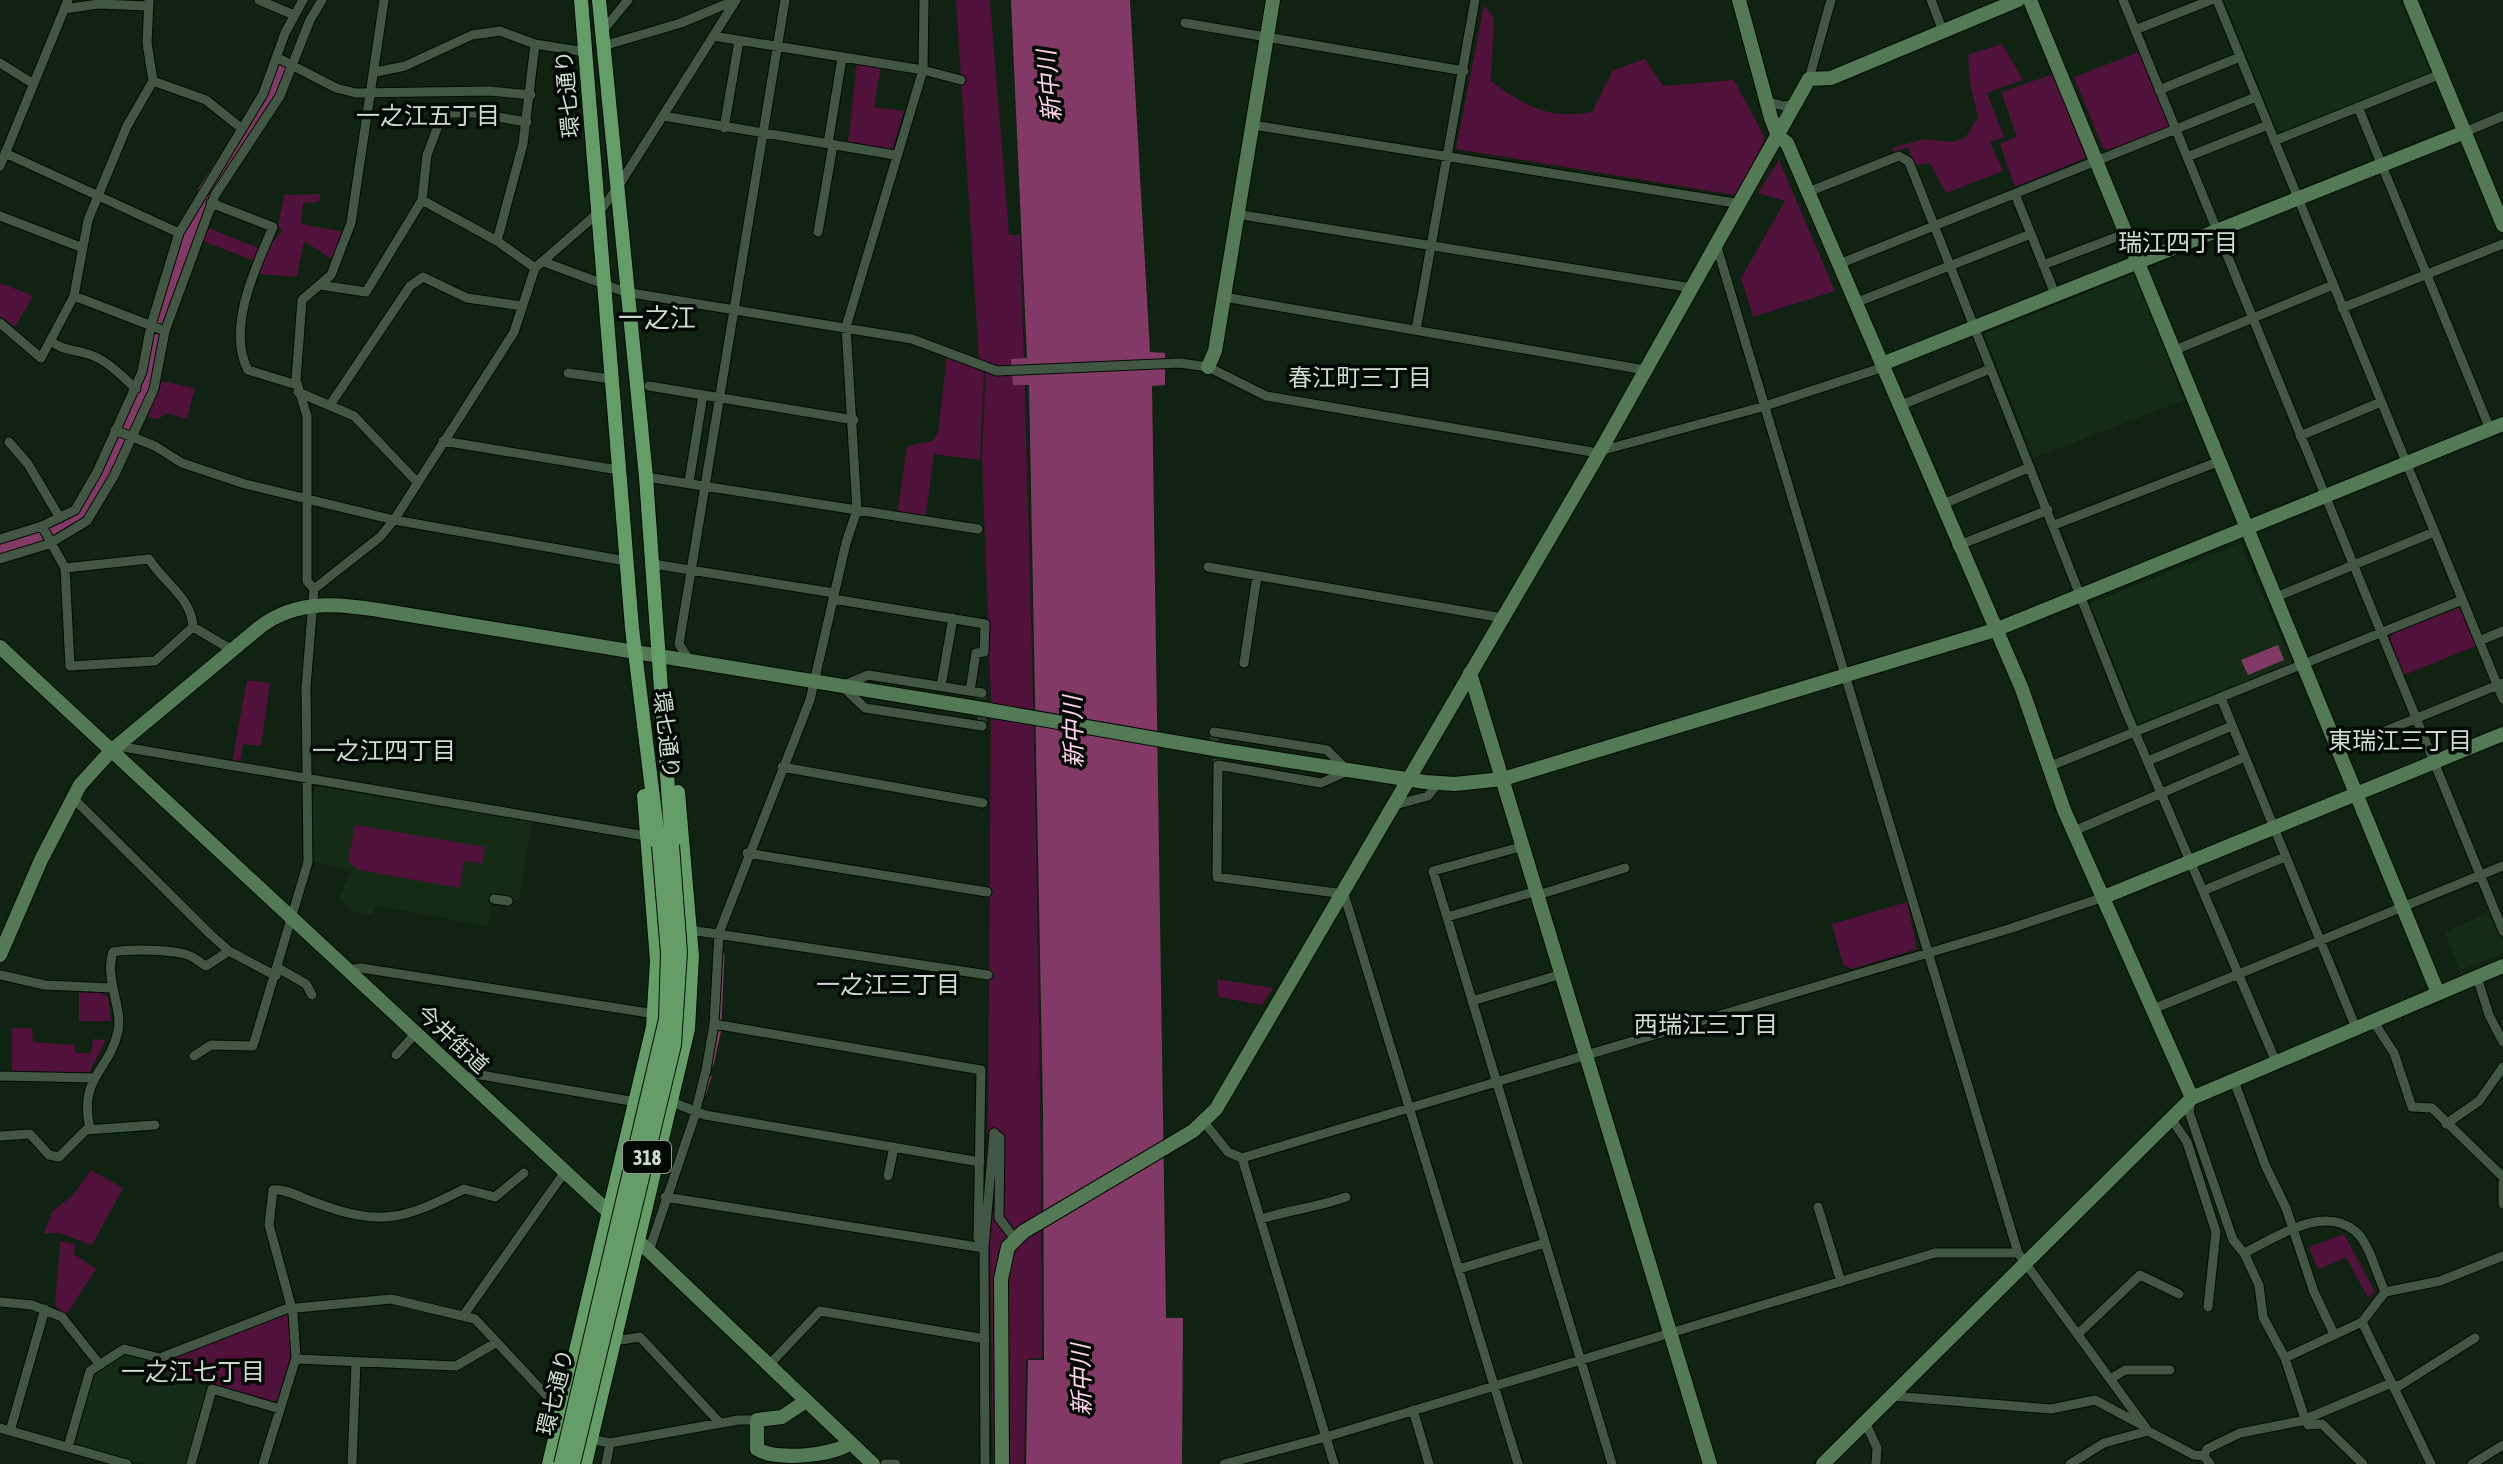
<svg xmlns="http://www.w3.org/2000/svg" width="2503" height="1464" viewBox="0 0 2503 1464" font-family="'Asap Condensed','Noto Sans JP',sans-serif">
  <rect width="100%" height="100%" fill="#102211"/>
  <path fill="#142c15" d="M2224,0H2400L2430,72L2426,76L2283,132L2276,129Z
    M2135,273L2184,400L2034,458L1984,334Z
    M2240,543L2292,663L2138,724L2090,604Z
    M327,785L532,822L519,901L492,897L488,926L376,906L373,915L352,911L339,899L350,872L312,861L314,788Z
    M2488,913L2503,941V953L2460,971L2445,932Z
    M126,1353L160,1363L164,1371L209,1385L186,1464H143L77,1445L75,1441L94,1374Z"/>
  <path fill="#50123a" d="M956,0H990L1009,235H1020C1032,610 1041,984 1042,1358L1026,1359L1024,1464H993L988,1123L991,699L982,459L986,364L979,359Z
    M1484,5L1494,18L1491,81C1524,106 1550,120 1592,112L1613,70L1645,59L1663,86L1734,80L1764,136L1761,155L1735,195L1456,149Z
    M2002,44L2023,80L1987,93L2004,137L1990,142L2003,171L1946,193L1930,163L1914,165L1908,147L1894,152L1892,148L1925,139L1952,142L1965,138L1978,117L1970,83L1968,55Z
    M2139,52L2169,124L2167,129L2109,150L2103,148L2074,77Z
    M279,63L294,69L217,198L206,227L260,249L254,261L200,240L164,340L139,431L121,425L146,371L182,233L255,114Z
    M857,63L881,66L874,107L904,111L892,151L848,143Z
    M2053,74L2086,158L2015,187L2000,144L2017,137L2001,92Z
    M1779,160L1835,291L1753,317L1741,278L1785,201L1758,193Z
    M320,194L319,202L303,203L301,224L344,232L334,261L304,241L297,277L258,274L267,249L283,230L278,227L284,195Z
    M0,283L33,296L15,327L0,316Z
    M947,356L984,371L980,460L934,454L925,520L897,516L907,446L933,441L938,433Z
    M160,381L195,388L187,419L167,413L158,419L148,417Z
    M114,440L132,447L95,518L56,544L52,527L72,515Z
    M2458,608L2461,609L2476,646L2404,675L2390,639L2392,634Z
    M247,680L270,683L261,746L243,744L240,763L232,762Z
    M355,825L485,847L482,864L464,861L460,888L359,870L348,861Z
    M1907,902L1917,949L1852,969L1843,965L1832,924Z
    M1217,979L1273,988L1262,1005L1218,997Z
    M79,992L101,993L108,997L111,1021H79Z
    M12,1028H32L33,1042L75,1045V1053H91L93,1039L106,1040L88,1075L12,1073Z
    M91,1170L123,1188L92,1245L59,1233H44L52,1212L74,1194Z
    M2344,1234L2375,1292L2368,1298L2346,1257L2318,1270L2309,1247Z
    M60,1241L75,1244L74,1254L96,1269L66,1315L55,1306Z
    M286,1314L290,1316L292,1357L279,1398L272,1403L164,1371L161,1362Z"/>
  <path fill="#833966" d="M1011,0H1130L1150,352L1165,353V385L1152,386L1166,1318H1183L1182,1464H1026L1028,1360H1044L1043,1110L1029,385H1013L1011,359L1027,358Z
    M2278,645L2284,660L2248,675L2241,660Z"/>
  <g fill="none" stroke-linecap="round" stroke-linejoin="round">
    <path stroke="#833966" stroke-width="3" d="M720,1021L723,954
      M712,1065L720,1029
      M704,1095L710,1077"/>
    <path stroke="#833966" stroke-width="18" d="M0,549L70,526L84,509L146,392L157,338L207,192L281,78L284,66"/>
    <path stroke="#2d3e2e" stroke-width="9" stroke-dasharray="9 4.5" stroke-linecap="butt" d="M982,726V693
      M1214,732L1218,765"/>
    <g stroke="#000b01" stroke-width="11">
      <path id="street" d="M259,0L294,15
        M1931,0L1943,31
        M2123,0L2503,931
        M2217,0L2503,699
        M64,9L98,4L147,6
        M1185,23L1464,71
        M2135,30L2211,0
        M601,33L628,0
        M713,36L923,70L961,80
        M535,44L523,144L497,241L535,268
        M603,46L681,23L726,4L733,5
        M278,58L336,88L356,93L490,91L531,95
        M0,63L32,83
        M376,72L405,66L472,35L500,31L535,44L585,52
        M1809,79L1831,0
        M153,81L206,100L241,128
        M2159,90L2240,57
        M1764,101L1784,106L1795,104
        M2358,107L2490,429
        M663,116L895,155
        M1253,125L1741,204
        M724,128L739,41
        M2465,132L2503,116
        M2274,141L2441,74
        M828,144L842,58
        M5,153L179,233
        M2187,157L2268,125
        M0,166L68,0
        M1808,192L1899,156L1909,162L2125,709L2276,1062
        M2015,194L2055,294
        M422,200L497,241
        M211,203L273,227C256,266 226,329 248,370L297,385
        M1236,214L1692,288
        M0,216L83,248
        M818,232L833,145
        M1717,247L2018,1253
        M544,262L625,292L912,339L997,371L1180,363L1208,367L1266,396L1598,453
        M1839,264L2256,97
        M2043,265L2127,233
        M320,285L366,292L422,200L427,155L443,113H473L527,122
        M74,296L165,331
        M1224,297L1645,370
        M1855,303L2031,234
        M2342,308L2503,244
        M0,323L41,358L74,296L88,220L127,126L153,81L147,43L149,0
        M1416,330L1475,0
        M51,341C64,351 73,349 88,354C106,359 122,376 136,389
        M2175,350L2333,285
        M568,373L611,379
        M649,386L854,420
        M298,392L354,416L417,482
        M330,405L410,286L423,277L467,298L522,306
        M1899,406L1990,369
        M115,430L155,446L182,463L245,484L394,520L626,561
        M2300,436L2381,402
        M443,441L618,470
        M9,442L28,464L60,518
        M1600,451L1762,407L1884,367
        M646,477L978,529
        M689,482L703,395
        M1941,505L2030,467
        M2054,525L2220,461
        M42,526L65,568L149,559C164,583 192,598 193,627L232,650
        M0,539L42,526L75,510L97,472L142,372L151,325L179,233L263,94L285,33L303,0
        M1957,546L2048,510
        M0,559L49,544L87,521L114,476L154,389L165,331L215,195L280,96L310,20L322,0
        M653,564L834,593
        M1208,567L1503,618
        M65,568L70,666L155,661L193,627
        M314,589L307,581V416L296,380L302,300L331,275L351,223L384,0
        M2276,597L2434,532
        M833,599L985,624L984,652L976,653L970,691
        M2479,641L2503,631
        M690,661L679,644L785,0
        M1244,663L1257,576
        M941,686L953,618
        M2221,698L2356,1028
        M982,726L865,708L842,686L868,675L982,693
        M1214,732L1327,750L1348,771L1321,783L1218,765L1217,877L1344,894L1518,1464
        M117,746L646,836
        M2339,750L2503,683
        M2148,761L2232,726
        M782,767L983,803
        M2048,767L2462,600
        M72,797L211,935L229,951L276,976
        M1395,805L1428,796L1438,783
        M2074,831L2245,757
        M1524,846L1433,871L1612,1464
        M747,853L987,892
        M2205,890L2285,857
        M1538,895L1625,868
        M494,899L508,901
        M1447,917L1537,891
        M690,930L988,975
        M278,968L306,984L312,995
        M348,970L361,968L655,1014
        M0,975L45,985L112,988
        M2477,977L2489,1015L2503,1042
        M1472,1001L1562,974
        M2153,1009L2503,866
        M2373,1021L2394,1053L2412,1107L2432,1108L2503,1177
        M714,1024L981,1070L978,1238L984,1248
        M396,1055L415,1034
        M194,1056L211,1045L253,1046L308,862L306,687L314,589L380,537L394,520L514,332L535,268L599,212L616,190L736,0
        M0,1076L94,1078
        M466,1080L475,1074L636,1102
        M2234,1081L2266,1167L2286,1208L2314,1292L2334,1334
        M2191,1101L2189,1112L2233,1240L2244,1253L2259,1285L2263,1317L2285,1358L2305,1419L2308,1425L2322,1424L2363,1464
        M672,1102L705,1115L980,1162
        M2170,1117L2187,1142L2216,1232L2208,1307
        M1204,1122L1228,1152L1242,1158L2012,928L2104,897
        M2446,1124L2479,1101L2503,1067
        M90,1129C78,1076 110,1071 118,1031C123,1008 104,978 113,952C130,949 174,949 190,956C196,958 200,963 206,966L229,951
        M0,1136L30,1134L49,1155L59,1157L86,1130L155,1125
        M1242,1158L1334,1464
        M888,1176L894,1147
        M2503,1183V1204
        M665,1197L984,1248
        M1818,1207L1841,1282
        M1261,1219C1290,1210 1318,1207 1346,1197
        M649,1251L694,1118L706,1070L714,1024L719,933L810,700L846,543L857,510L846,327L923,70L924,0
        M2244,1253C2274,1239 2322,1204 2355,1231C2369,1242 2377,1275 2385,1292
        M1459,1269L1545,1243
        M0,1302L32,1305L62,1317L100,1365
        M463,1316L564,1173
        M2362,1322L2431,1464
        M2079,1333L2140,1275L2179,1294
        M614,1341L640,1337L720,1423
        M2285,1358L2362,1322L2385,1292L2440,1281L2503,1256
        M296,1359L456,1366L497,1342
        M769,1365L820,1311L985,1339
        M2112,1378L2125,1370H2170
        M1892,1396L2051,1409L2095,1400L2140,1424
        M1413,1410L1429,1464
        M1865,1422L1877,1448L1876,1464
        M0,1428L127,1464
        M10,1431L45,1309
        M590,1439L610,1443L738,1420H757
        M68,1447L90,1371L124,1349L160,1358L286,1309L391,1299L475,1319L562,1412
        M191,1464L212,1389L280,1409
        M263,1464L296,1358L293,1313L269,1225L273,1190C284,1188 302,1198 314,1202C380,1227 403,1220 464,1189L495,1197L524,1173
        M352,1464L356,1362
        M606,1464L610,1443
        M885,1464H896
        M985,1464L984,1248L994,1133L1000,1138L999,1218L1015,1239
        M1224,1464L1326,1437L1935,1253H2018L2148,1431L2194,1455L2204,1456
        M2070,1464L2104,1443L2148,1431
        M2210,1464L2204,1456L2207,1449L2240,1433L2301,1421L2389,1384L2399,1386L2475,1338
        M2472,1464L2503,1445"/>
    </g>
    <g stroke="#000b01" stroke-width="16">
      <path id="secondary" d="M1739,0L1771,118L1778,136L1787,143L2022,689L2064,810L2192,1098
        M2030,0L2438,993
        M2410,0L2503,225
        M1882,364L2465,132
        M1208,367L1215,351L1273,0
        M0,647L615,1218
        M1470,673L1710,1464
        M1220,750L1425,782L1455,784L1503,779L1995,630L2503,424
        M2104,897L2503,734
        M0,955L41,860L80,785L111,751L260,627C298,598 341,604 385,611L977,708
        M630,1233L873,1464
        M806,1401L782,1417L757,1420V1449C775,1461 833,1456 850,1443
        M1002,1464L1001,1279L1008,1247L1023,1232L1193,1131L1216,1109L1594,462L1809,79L1831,78L2018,0
        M1823,1464L2192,1098L2503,966"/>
    </g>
    <g stroke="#000b01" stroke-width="16">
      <path id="primary" d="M581,0L632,628L659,846
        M599,0L646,477L672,845
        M549,1464L653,1027L657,961L644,796
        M585,1464L688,1029L692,956L678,792"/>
    </g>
    <use href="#street" stroke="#425743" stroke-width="9"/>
    <use href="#secondary" stroke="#537a55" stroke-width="14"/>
    <use href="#primary" stroke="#659d68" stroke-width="14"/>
    <g stroke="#000b01" stroke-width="16" stroke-linecap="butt">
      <path id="secondary-bridge" d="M977,708L1220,750"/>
    </g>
    <g stroke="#000b01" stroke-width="16" stroke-linecap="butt">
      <path id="primary-bridge" d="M561,1464L666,1019L668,953L659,846
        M573,1464L674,1045L680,952L672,845"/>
    </g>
    <use href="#secondary-bridge" stroke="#537a55" stroke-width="14"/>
    <use href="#primary-bridge" stroke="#659d68" stroke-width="14"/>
  </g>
  <g text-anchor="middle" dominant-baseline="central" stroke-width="7" stroke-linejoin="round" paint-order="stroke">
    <rect fill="#030904" stroke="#929c93" stroke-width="2" x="623" y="1141" width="48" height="32" rx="6"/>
    <g font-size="20" font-weight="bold" fill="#d0dbd0">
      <text x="647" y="1157">318</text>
    </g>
    <g font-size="22" fill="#d0dbd0" stroke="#030904">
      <text transform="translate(567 94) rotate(-95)">環七通り</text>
      <text transform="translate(667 735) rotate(83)">環七通り</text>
      <text transform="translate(453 1039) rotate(43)">今井街道</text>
      <text transform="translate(555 1392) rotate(-76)">環七通り</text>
    </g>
    <g font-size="24" font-style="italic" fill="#fed1e9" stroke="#030904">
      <text transform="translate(1049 86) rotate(-95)">新中川</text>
      <text transform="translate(1073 732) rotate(-91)">新中川</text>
      <text transform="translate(1081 1380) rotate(-91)">新中川</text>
    </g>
    <g font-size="24" fill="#d0dbd0" stroke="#030904">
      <text x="428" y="115">一之江五丁目</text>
      <text x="2178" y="242">瑞江四丁目</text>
      <text x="1360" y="377">春江町三丁目</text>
      <text x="2400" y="740">東瑞江三丁目</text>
      <text x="384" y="750">一之江四丁目</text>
      <text x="888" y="984">一之江三丁目</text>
      <text x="1706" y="1024">西瑞江三丁目</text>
      <text x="193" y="1371">一之江七丁目</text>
    </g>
    <g font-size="26" fill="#d0dbd0" stroke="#030904">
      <text x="657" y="318">一之江</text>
    </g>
  </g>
</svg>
